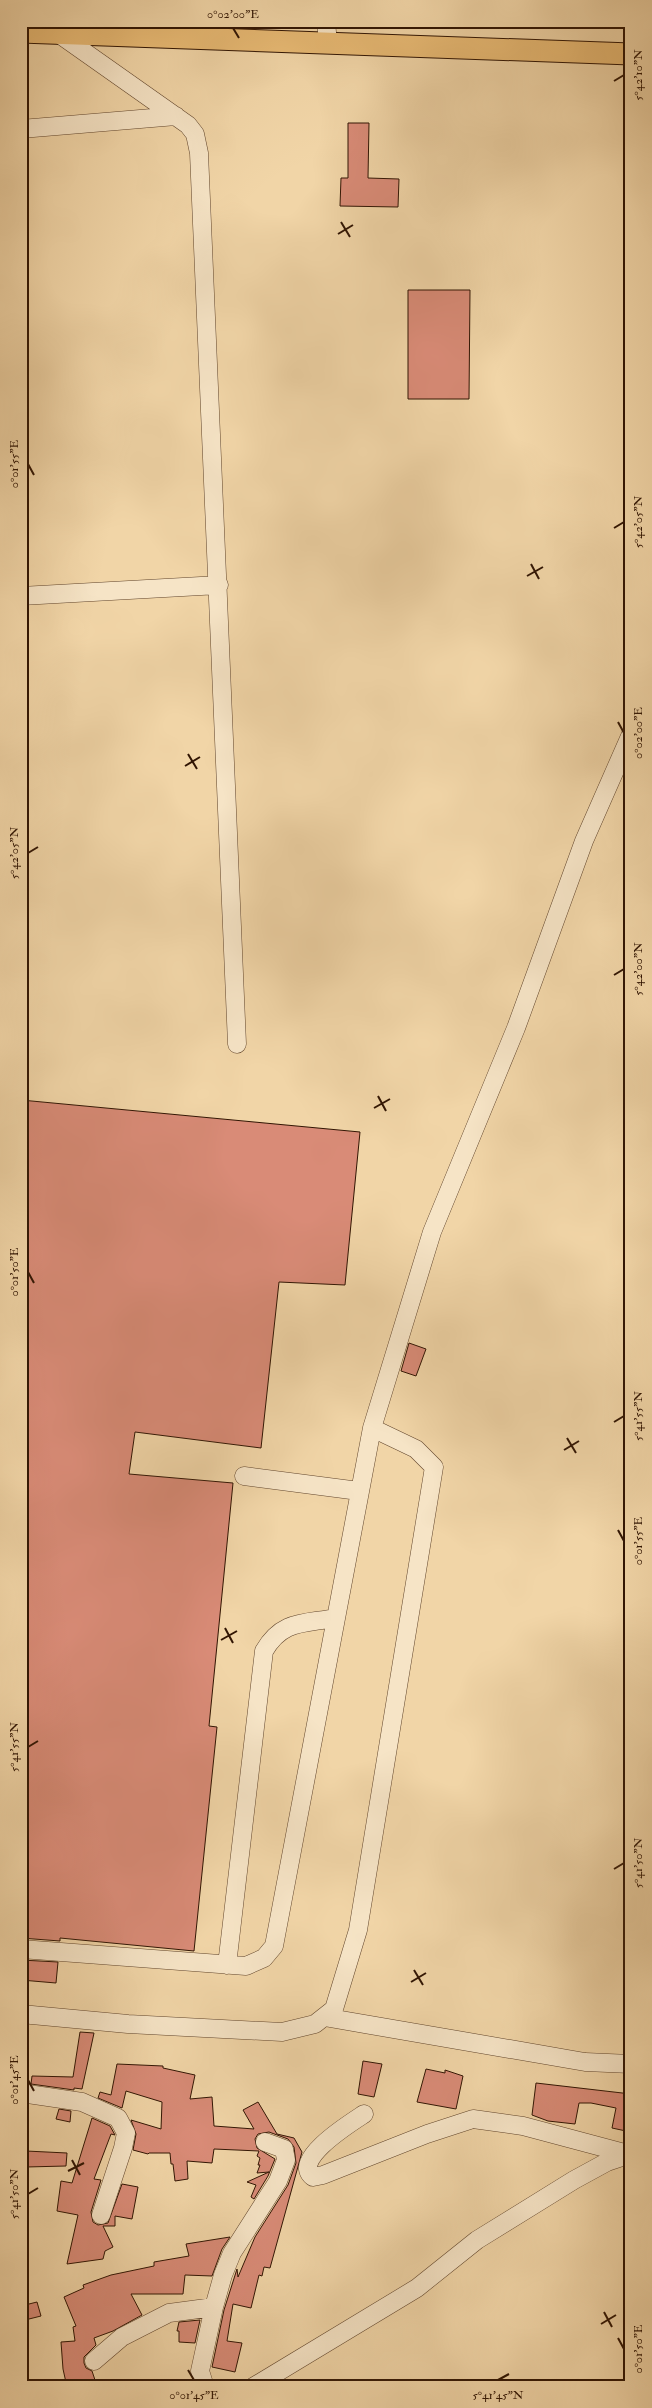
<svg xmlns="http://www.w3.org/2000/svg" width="652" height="2408" viewBox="0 0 652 2408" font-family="'IM FELL Double Pica',serif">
  <rect width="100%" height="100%" fill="#f1d5a7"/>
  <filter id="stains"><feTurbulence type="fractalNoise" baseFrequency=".004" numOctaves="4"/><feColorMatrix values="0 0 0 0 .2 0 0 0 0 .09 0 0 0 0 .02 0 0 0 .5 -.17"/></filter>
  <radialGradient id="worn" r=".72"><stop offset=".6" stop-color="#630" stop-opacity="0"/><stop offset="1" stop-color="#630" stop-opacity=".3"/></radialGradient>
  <path fill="#d98b77" stroke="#311503" d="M348,123H369L368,178L399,179L398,207L340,206L341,178H348Z
    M408,290H470L469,399H408Z
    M21,1100L360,1132L345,1285L279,1282L261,1448L135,1432L129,1474L233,1483L209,1726L217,1727L194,1951L60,1938V1941L21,1938Z
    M409,1343L426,1349L416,1376L401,1371Z
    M21,1960L58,1962L56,1983L21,1980Z
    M80,2032L94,2033L82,2089L74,2088V2090L31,2084L32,2076L73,2077Z
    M363,2061L382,2064L374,2097L358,2094Z
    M117,2064L163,2066V2068L195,2075L190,2099L212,2097L214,2126L254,2129L243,2110L258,2102L277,2134L294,2138L302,2152L270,2268L264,2267L262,2276L259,2275L251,2308L233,2304L227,2341L242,2343L235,2372L212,2367L224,2310L237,2269L238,2277L255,2237L288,2185L296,2163L294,2147L288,2139L269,2132L258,2134L255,2139L257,2148L275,2159L268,2176L254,2199L251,2197L256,2185L247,2182L269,2172L257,2173L260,2165H258L260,2158L257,2156L259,2151L214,2149L212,2163L187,2161L188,2179L175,2181L173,2164H171L170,2153H149L148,2154L133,2150L136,2134L131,2120L161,2129L162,2102L126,2091L122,2108L98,2098L100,2092L111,2095Z
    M426,2069L445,2073V2070L463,2076L456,2109L417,2102Z
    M536,2083L631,2094L626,2131L612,2128L616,2108L591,2103H579L575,2124L548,2121L532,2115Z
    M59,2109L71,2111L70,2122L56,2119Z
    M92,2118L110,2126L115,2135L111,2134L94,2179L101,2180L91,2212L93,2222L98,2225L108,2223L122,2184L138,2187L132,2219L115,2216V2226H103L113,2247L105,2251L103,2259L67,2264L78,2215L57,2211L61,2181L72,2183Z
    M26,2151L67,2153L66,2166L26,2167Z
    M230,2237L222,2249L212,2276L185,2275L183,2294H131L142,2315L113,2331L94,2338L96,2345L84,2357V2363L86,2368L92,2371L96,2383L85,2387H67L63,2369L61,2342L75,2341L73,2327L76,2326L64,2297L84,2288L83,2285L111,2275L154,2266V2262L189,2256L186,2244Z
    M37,2302L41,2316L21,2321V2306Z
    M200,2320L195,2343L179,2342V2331H177L179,2322Z"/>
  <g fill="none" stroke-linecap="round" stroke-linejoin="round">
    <g stroke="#61452c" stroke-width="19">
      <path id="minor" d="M61,21L59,34L188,125L195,134L199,153L237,1044
        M326,21L328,44
        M21,129L176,116
        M21,596L219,585
        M244,1476L359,1491
        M21,1949L246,1966L264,1958L274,1946L372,1428L432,1232L516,1028L584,841L631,734
        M227,1965L264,1651C282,1620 303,1624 335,1618
        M21,2014L128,2024L282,2032L315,2024L334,2009L358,1930L434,1467L416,1449L372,1428
        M324,2017L585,2062L631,2064
        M21,2093L82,2102L118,2118L126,2133L123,2148L101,2215
        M364,2114C352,2122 290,2160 313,2177L323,2175L427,2134L473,2119L523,2126L628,2154
        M94,2361L122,2337L169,2313L214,2307
        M205,2387L200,2371L214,2307L223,2275L232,2253L278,2181L286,2160L284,2149L265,2142
        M253,2387L417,2288L477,2240L574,2180L607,2162L631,2154"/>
    </g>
    <g stroke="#311503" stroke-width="23">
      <path id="major" d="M21,32L631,54"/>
    </g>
    <use href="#minor" stroke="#f6e4c6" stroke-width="18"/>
    <use href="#major" stroke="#e8ba74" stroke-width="21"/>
  </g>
  <path fill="none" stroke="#311503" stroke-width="2" d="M233,28L239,38M614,81L624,75M341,222L350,237M338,234L353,225M28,464L34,475M614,528L624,522M531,564L539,579M527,576L543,567M618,722L624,733M188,754L197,769M185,766L200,757M28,853L38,847M614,975L624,969M378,1096L386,1111M374,1108L390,1099M28,1272L34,1283M614,1422L624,1416M567,1438L576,1453M564,1450L579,1441M618,1530L624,1541M225,1628L233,1643M221,1640L237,1631M28,1747L38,1741M614,1869L624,1863M414,1970L423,1985M411,1982L426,1973M28,2080L34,2091M72,2160L80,2175M68,2171L84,2163M28,2194L38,2188M604,2312L612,2327M601,2324L616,2315M618,2338L624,2349M188,2370L194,2380M498,2380L509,2374"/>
  <rect width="652" height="2408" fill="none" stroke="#f1d5a7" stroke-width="55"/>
  <rect x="28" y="28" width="596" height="2352" fill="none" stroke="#311503" stroke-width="2"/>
  <g font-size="12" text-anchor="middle" fill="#311503">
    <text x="233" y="18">0°02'00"E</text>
    <text transform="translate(638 75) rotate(-90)" y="4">5°42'10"N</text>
    <text transform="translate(14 464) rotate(-90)" y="4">0°01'55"E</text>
    <text transform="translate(638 522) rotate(-90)" y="4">5°42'05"N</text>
    <text transform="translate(638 733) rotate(-90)" y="4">0°02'00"E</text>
    <text transform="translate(14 853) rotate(-90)" y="4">5°42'05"N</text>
    <text transform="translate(638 969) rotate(-90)" y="4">5°42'00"N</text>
    <text transform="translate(14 1272) rotate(-90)" y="4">0°01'50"E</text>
    <text transform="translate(638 1416) rotate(-90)" y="4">5°41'55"N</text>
    <text transform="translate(638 1541) rotate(-90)" y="4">0°01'55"E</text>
    <text transform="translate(14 1747) rotate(-90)" y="4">5°41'55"N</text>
    <text transform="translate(638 1863) rotate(-90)" y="4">5°41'50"N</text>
    <text transform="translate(14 2080) rotate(-90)" y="4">0°01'45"E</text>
    <text transform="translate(14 2194) rotate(-90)" y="4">5°41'50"N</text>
    <text transform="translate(638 2349) rotate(-90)" y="4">0°01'50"E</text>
    <text x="194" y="2399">0°01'45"E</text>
    <text x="498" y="2399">5°41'45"N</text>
  </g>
  <rect width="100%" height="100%" filter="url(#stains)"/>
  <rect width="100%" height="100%" fill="url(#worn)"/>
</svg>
